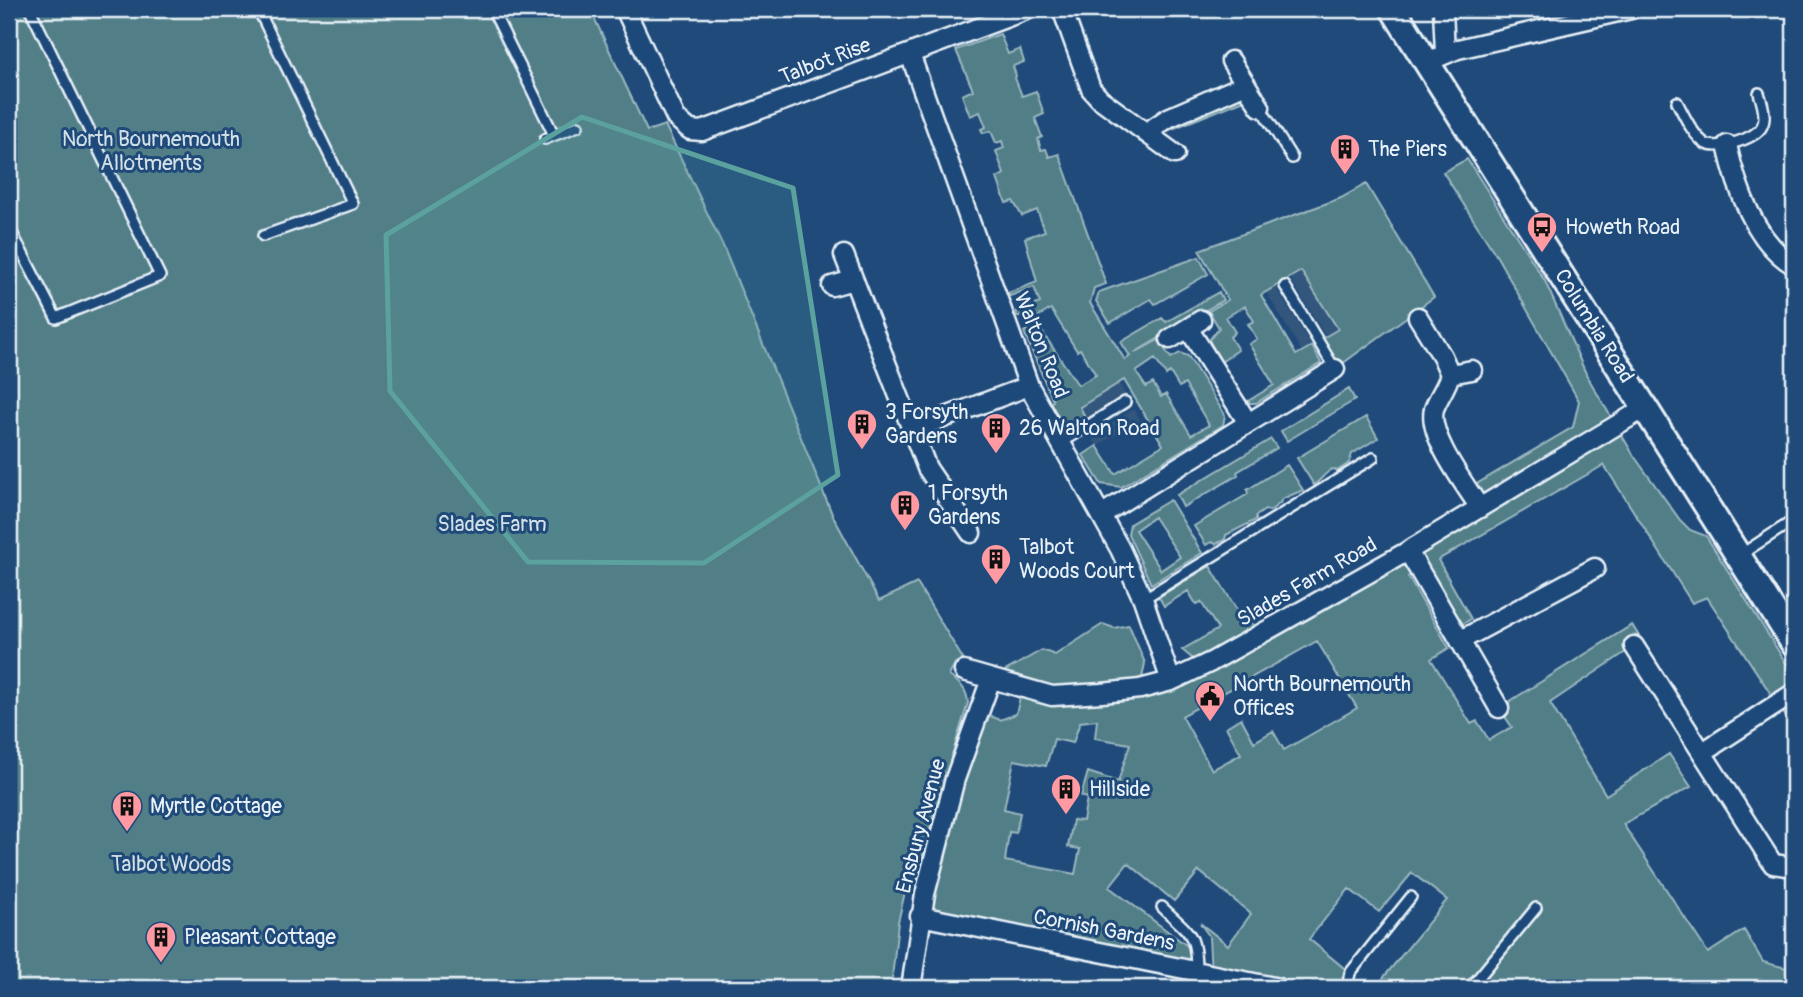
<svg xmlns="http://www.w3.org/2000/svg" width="1803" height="997" viewBox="0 0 1803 997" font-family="Pangolin,sans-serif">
  <rect width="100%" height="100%" fill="#1f4a7a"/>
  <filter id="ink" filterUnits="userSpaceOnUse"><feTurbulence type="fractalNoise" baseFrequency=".0143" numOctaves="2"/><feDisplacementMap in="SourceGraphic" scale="14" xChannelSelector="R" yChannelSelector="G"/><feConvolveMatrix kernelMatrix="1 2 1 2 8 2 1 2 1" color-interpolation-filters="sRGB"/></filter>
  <g filter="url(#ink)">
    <path fill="#33567c" d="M1302,270L1338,329L1326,337L1290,278Z
      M1275,286L1312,346L1302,352L1266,292Z
      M1119,383L1126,395L1086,418L1079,407Z
      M1134,409L1140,420L1097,446L1091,436Z"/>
    <path fill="#517e87" stroke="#9cb8c0" stroke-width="2" fill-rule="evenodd" d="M9,9H590L647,131L665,125L723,246L832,514L879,601L917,583L963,659L955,663L949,676C960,683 967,689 968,703L933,817L916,883L905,892L898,922L891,988H9Z
      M1000,34L1008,54L1020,49L1024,62L1013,66L1016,76L1015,78L1022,96L1036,91L1044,114L1035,118L1042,137L1038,139L1041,150L1046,149L1049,157L1059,154L1106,284L1094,288L1090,303L1125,360L1130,356L1121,342L1162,318L1166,322L1219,292L1223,300L1134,353L1158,340L1171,358L1180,353L1188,356L1225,415L1223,425L1121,487L1101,484L1083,455L1097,446L1115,474L1163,445L1124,380L1080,407L1089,425L1061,443L1041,409L1053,401L1024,332L1037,324L1078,385L1096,375L1080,349L1077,351L1051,309L1034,319L1029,312L1017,317L1016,312L1040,303L1034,287L1010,296L1008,293L1037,282L1025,238L1045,231L1037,210L1022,216L1013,201L1006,203L997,178L1004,174L996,151L1004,148L1002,141L996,143L991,131L983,133L981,129L986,127L980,112L970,116L962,95L973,90L956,50ZM1155,359L1166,375L1170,372L1179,387L1185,384L1209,425L1191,435L1166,394L1161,397L1153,383L1146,387L1136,372Z
      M1240,96L1247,99L1160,134L1155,132L1173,121Z
      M1467,159L1545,281L1587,376L1634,456L1680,520L1690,530L1706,536L1794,676V729L1707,597L1692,603L1604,465L1438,560L1471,619L1454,629L1419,571L1408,577L1449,648L1431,659L1471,724L1477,721L1489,740L1512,727L1499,708L1632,625L1642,641L1550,703L1606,795L1669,754L1691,787L1623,824L1708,953L1744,930L1763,962L1794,970V988H1375L1447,900L1412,873L1379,912L1349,889L1309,939L1350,973L1347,988H1279L1211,974L1209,936L1200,923L1228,945L1251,914L1199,871L1174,901L1128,863L1109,887L1190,948L1192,971L920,916L979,711L1000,720L1016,714L1022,689L991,679L1042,650L1055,655L1103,624L1114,628L1129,625L1145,663L1140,688L1171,681L1479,508L1468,489L1573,427L1579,401L1496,255L1443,172ZM1317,641L1357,708L1284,750L1273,731L1254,742L1241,718L1226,727L1241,754L1212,770L1182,716ZM1097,720L1095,738L1130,744L1118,782L1088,772L1081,796L1087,798L1083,821L1073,820L1068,847L1080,849L1075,874L1005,861L1009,832L1016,833L1020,813L1004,809L1014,760L1046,766L1054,739L1073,743L1080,722Z
      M1366,184L1434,297L1335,369L1318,341L1338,329L1301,271L1261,295L1296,355L1312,346L1321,363L1256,403H1250L1244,400L1248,401L1274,385L1249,344L1257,339L1248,324L1254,321L1245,306L1226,317L1235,332L1230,337L1238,350L1221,362L1209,340L1219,328L1209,311L1228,300L1199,250L1341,198Z
      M1199,257L1208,274L1155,304L1151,299L1110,323L1096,301L1099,292Z
      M1349,389L1355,400L1287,441L1281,431Z
      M1366,417L1378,438L1352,454L1349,463L1337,471L1332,469C1324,474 1321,480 1314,485L1297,458Z
      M1271,439L1277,448L1237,472L1238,475L1183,507L1177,495Z
      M1287,465L1303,490L1282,499L1280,503L1270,511L1265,510L1256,516V520L1226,535L1225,539L1216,544L1211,542L1206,545L1194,526L1248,494L1247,490Z
      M1170,500L1202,553L1151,584L1128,534L1130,524ZM1154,517L1180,557L1161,570L1135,530Z
      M1210,566L1240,615L1244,613L1256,630L1197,662L1182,650L1218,629L1201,602L1196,604L1188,591L1164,606L1159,597Z"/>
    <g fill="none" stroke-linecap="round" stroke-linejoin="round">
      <g stroke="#e8f1f8" stroke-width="14">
        <path id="lane" d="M258,9L353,204L263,236
          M492,9L554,135
          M1677,102C1684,115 1693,136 1706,144C1718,150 1756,139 1762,126C1767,117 1762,102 1759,93
          M1260,107L1292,158
          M545,139L578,126
          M9,227L56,318L160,276L30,9
          M1285,286L1335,369
          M1061,443L1125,402
          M1740,555L1794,520
          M1143,599L1373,458
          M1162,907C1190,934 1196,932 1196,972
          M1204,973L1206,988
          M1347,988L1350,973L1411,897
          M1470,988L1536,908"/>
      </g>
      <g stroke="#e8f1f8" stroke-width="23">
        <path id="street" d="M625,9L676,118L690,130L702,131L1029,9
          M1062,9L1091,89L1100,99L1175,154
          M1443,9L1445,53
          M910,54L1029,386L1120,549L1143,599L1171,681
          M1231,61L1260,107
          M1427,62L1458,49L1631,9
          M1146,133L1168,118L1246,84
          M1727,145C1736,186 1755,243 1794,265
          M844,255L927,468L971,533
          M832,286L853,280
          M1418,317L1442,356L1450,374C1447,387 1438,397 1434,409C1427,435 1466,486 1480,508
          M1188,328L1248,423
          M1170,339L1201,320
          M1450,374L1472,370
          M911,430L1029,386
          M1101,515L1335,369
          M1408,551L1499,708
          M1461,640L1595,568
          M1634,646L1773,864L1794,867
          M964,671L1052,696L1102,693L1140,689L1171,681L1211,662L1408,551L1645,408
          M1703,752L1794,693
          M920,916L1279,988
          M911,988L925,894L955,779L991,679"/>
      </g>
      <g stroke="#e8f1f8" stroke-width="30">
        <path id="secondary" d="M1393,9L1794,644"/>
      </g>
      <use href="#lane" stroke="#1f4a7a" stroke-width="9"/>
      <use href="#street" stroke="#1f4a7a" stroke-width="18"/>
      <use href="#secondary" stroke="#1f4a7a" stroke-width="24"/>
    </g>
  </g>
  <path fill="#5ba19e" fill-opacity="0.2" stroke="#5ba19e" stroke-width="5" stroke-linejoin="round" d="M582,117L793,188L838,475L704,563L528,562L390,391L386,235Z"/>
  <defs>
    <g id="building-pin" transform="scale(1.575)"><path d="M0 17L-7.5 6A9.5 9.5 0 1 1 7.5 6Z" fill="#ff9aa2" stroke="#1f4a7a"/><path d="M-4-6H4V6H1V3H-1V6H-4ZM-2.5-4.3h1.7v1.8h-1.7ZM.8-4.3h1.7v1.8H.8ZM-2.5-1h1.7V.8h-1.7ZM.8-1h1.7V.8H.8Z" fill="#111"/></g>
    <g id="bus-pin" transform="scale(1.575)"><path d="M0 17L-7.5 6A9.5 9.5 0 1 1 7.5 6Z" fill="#ff9aa2" stroke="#1f4a7a"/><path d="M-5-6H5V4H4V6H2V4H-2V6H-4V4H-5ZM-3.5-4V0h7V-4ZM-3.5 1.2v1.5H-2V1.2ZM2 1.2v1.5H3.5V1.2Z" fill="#111"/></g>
    <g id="civic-pin" transform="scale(1.575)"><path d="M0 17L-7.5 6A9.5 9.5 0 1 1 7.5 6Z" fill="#ff9aa2" stroke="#1f4a7a"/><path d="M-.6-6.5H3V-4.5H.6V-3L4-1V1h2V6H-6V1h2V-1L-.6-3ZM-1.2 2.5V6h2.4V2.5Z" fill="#111"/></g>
  </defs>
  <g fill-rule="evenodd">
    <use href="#building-pin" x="1345" y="149"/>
    <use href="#bus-pin" x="1542" y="227"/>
    <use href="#building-pin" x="862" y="424"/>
    <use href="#building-pin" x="996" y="428"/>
    <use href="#building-pin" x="905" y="505"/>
    <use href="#building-pin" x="996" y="559"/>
    <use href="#civic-pin" x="1210" y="696"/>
    <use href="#building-pin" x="1066" y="789"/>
    <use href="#building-pin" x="127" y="806"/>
    <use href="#building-pin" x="161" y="937"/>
  </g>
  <g text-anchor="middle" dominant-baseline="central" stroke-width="6" stroke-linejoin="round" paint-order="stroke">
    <g font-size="21" fill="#e8f1f8" stroke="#1f4a7a">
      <text transform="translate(825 61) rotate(-21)">Talbot Rise</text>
      <text transform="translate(1594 326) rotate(58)">Columbia Road</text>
      <text transform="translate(1041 345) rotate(68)">Walton Road</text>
      <text transform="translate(1307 582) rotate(-30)">Slades Farm Road</text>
      <text transform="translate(921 826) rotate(-75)">Ensbury Avenue</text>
      <text transform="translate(1104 930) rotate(11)">Cornish Gardens</text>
    </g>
    <g font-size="21" fill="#d1e0e7" stroke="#1f4a7a">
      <text x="151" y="139">North Bournemouth<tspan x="151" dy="24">Allotments</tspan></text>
      <text x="492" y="524">Slades Farm</text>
      <text x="171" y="864">Talbot Woods</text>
    </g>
    <g font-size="21" fill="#e8f1f8" stroke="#1f4a7a" text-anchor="start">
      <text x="1368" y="149">The Piers</text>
      <text x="1565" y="227">Howeth Road</text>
      <text x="885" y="412">3 Forsyth<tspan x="885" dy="24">Gardens</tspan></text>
      <text x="1019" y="428">26 Walton Road</text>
      <text x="928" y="493">1 Forsyth<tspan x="928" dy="24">Gardens</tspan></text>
      <text x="1019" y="547">Talbot<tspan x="1019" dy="24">Woods Court</tspan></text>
      <text x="1233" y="684">North Bournemouth<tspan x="1233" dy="24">Offices</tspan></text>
      <text x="1089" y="789">Hillside</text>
      <text x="150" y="806">Myrtle Cottage</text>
      <text x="184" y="937">Pleasant Cottage</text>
    </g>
  </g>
  <rect width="1803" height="997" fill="none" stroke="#1f4a7a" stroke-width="35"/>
  <rect x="18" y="18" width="1768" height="962" fill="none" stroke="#e8f1f8" stroke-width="2.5" filter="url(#ink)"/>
</svg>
